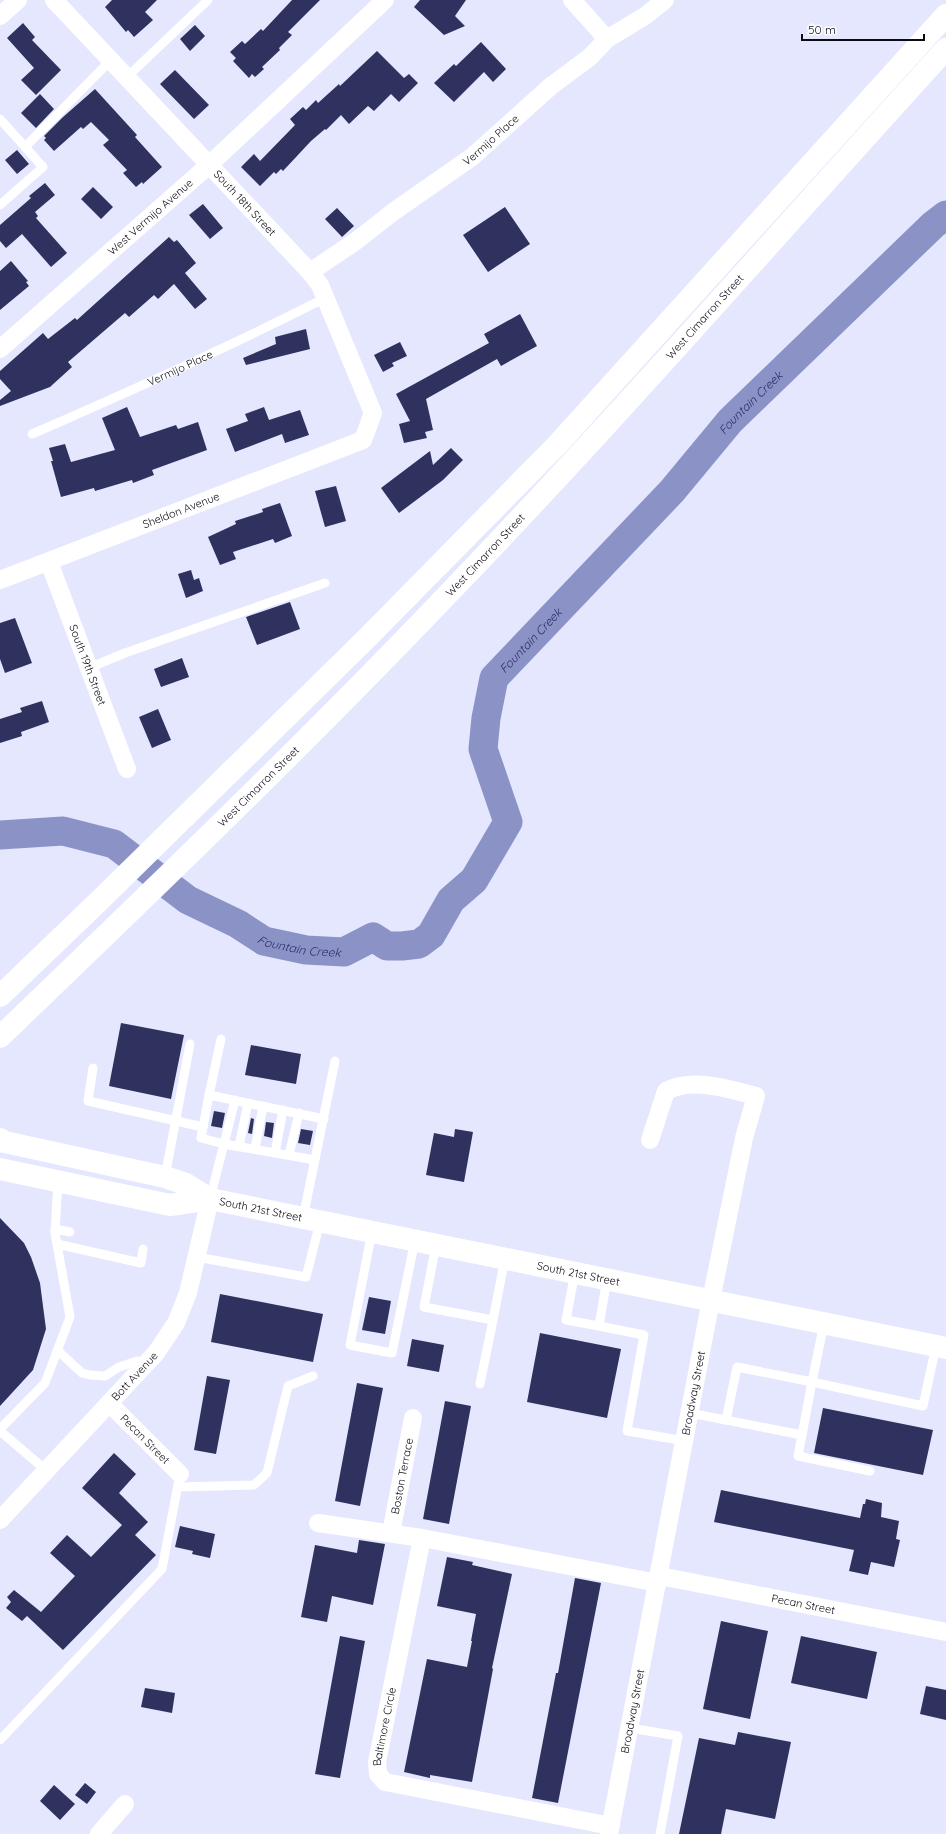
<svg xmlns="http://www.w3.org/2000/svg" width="946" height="1834" viewBox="0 0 946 1834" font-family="Quicksand,sans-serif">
  <rect width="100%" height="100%" fill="#e4e7fe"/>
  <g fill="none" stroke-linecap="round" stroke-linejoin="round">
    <path stroke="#8b92c6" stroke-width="29" id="s1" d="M0,835L63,831L114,844L188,900L238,924L264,941L306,950L344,952L373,937L387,946H402L419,944L431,935L451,900L474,880L508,822L483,749L486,718L494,678L672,491L730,421L933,225L946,215"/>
  </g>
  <path fill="#2f325e" d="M112,0H157L145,12L153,20L134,37L128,30L126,32L105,7Z
    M292,0H320L288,32L292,35L279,48L280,50L262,67L264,69L255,77L252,74L249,78L233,61L236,58L230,52L242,41L245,44L261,29L263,31Z
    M420,0H466L455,16L465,26L444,35L414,7Z
    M23,23L35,37L32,40L61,70L36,95L21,80L34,68L7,38Z
    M195,25L205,36L190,51L180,39Z
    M481,42L506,69L493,82L484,72L454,102L434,83L454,64L456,66Z
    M377,51L404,78L409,74L418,83L399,102L391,94L374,111L368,106L349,124L341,115L326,130L325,129L311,141L283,171L281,169L276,174L274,172L260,186L241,167L254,154L260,161L295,125L290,119L303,107L306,110L316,100L318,103L339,84L340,86Z
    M175,70L209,105L194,119L160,84Z
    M95,89L137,135L135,137L162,167L143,184L142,182L136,187L123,173L127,170L103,145L109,140L91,122L83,129L81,127L54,151L44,140L46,138L44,136L63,117Z
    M40,94L54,109L36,128L21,113Z
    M17,150L29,164L17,174L5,160Z
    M45,183L55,195L35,212L38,216L36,218L67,253L51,267L22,234L6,248L0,241V225L31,198L29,196Z
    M93,187L113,207L101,219L81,199Z
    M203,204L223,228L210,239L189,215Z
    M505,207L530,244L488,272L463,235Z
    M337,208L354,226L342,237L325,219Z
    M169,237L174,242L177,240L196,263L185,273L207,299L195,309L174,284L158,299L154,295L129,317L125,313L68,362L72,367L50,387L0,406V400L11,391L0,379V371L43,333L48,339L75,318L77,320Z
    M11,261L28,281L26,282L29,286L0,310V271Z
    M520,314L537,346L501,366L497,359L426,399L433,430L425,432L427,438L404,443L399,424L410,421L396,394L489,343L484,334Z
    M306,329L310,349L246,365L243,358L276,344L275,337Z
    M400,342L407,356L392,363L394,366L383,372L374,355Z
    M127,407L140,437L176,425L178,429L198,422L207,450L152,470L154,475L133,483L132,480L95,491L94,488L61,497L51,461H53L49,448L65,444L71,462L115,450L102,418Z
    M264,407L269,420L300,410L309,435L285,443L282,434L235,452L226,429L248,421L245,414Z
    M451,448L463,460L443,480L399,513L381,488L430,451L433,465Z
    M336,486L346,521L325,527L315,491Z
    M280,503L292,536L275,543L273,539L233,552L236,559L220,565L208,537L236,524L235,521L263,512L262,509Z
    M191,570L194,580L199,578L203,591L186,598L178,574Z
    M290,602L300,629L257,645L246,617Z
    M15,618L32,663L5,673L0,659V623Z
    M182,658L189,677L161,687L154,669Z
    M42,701L49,722L21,732L22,736L0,743V719L22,712L20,708Z
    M158,709L171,740L152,748L139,717Z
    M121,1023L184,1035L171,1099L109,1086Z
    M251,1045L301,1054L296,1084L245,1075Z
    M214,1111L225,1113L222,1128L211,1126Z
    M251,1118L254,1119L252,1134L248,1133Z
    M266,1122L274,1123L272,1138L264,1136Z
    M301,1129L313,1131L310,1145L298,1143Z
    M455,1129L473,1132L464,1182L426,1175L434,1133L454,1137Z
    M0,1218L24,1243L31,1257L40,1283L46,1329L33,1370L0,1406Z
    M220,1294L323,1314L313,1362L211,1342Z
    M369,1297L391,1301L385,1334L362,1330Z
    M540,1333L621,1349L607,1418L527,1402Z
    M412,1339L444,1345L439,1372L407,1366Z
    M207,1376L230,1380L216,1454L194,1450Z
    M357,1383L383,1388L360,1506L335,1501Z
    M445,1401L471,1406L449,1524L423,1519Z
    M823,1408L933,1430L923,1475L814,1453Z
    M114,1453L136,1474L119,1493L148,1522L135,1535L156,1555L63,1650L27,1616L22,1621L6,1608L11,1602L7,1597L14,1590L41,1612L75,1576L50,1553L67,1535L91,1557L122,1525L82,1488Z
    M721,1490L860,1518L863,1504H865L866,1499L882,1503L881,1517L899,1521L896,1539L900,1540L894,1567L871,1562L868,1575L849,1571L854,1550L714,1522Z
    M180,1526L215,1534L210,1558L192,1554L193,1551L175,1547Z
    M359,1540L385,1544L373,1605L332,1596L327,1622L301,1617L315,1545L357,1553Z
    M447,1557L473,1562L472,1565L512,1574L492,1668L493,1669L472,1782L430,1775V1778L404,1772L427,1659L467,1667L472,1641H471L476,1614L437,1606Z
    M575,1578L601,1583L558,1803L532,1798L556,1673H558Z
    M721,1621L768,1631L750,1719L703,1709Z
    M340,1636L365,1641L340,1778L315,1774Z
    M801,1636L877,1652L867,1699L791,1683Z
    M926,1686L946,1690V1720L920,1714Z
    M145,1688L175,1693L172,1713L141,1707Z
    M738,1732L791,1742L775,1819L726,1809L721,1834H679L699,1738L735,1745Z
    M85,1783L96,1792L87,1804L75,1795Z
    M54,1785L75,1804L60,1820L40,1801Z"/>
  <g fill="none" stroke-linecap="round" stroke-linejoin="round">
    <g stroke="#fff" stroke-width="9">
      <path d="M126,78L208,0"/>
      <path d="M0,119L43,167L0,205"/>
      <path d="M26,146L111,60"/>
      <path id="s2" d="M32,434C131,391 229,347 325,298"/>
      <path d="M89,668L125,653L325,583"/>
      <path d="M93,1068L88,1101L203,1127"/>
      <path d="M209,1095L221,1039"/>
      <path d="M235,1100L224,1144L315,1160"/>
      <path d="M239,1146L248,1103"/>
      <path d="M255,1149L263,1106"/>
      <path d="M275,1153L283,1110"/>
      <path d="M289,1155L299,1113"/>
      <path d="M165,1177L190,1044"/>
      <path d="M210,1199L224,1144L201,1138L209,1095L324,1119"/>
      <path d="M303,1218L335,1061"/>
      <path d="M55,1229L70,1232"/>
      <path d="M372,1231L350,1345L392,1353L415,1240"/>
      <path d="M57,1244L141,1263L143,1249"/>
      <path d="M436,1245L424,1307L493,1320L480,1384"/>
      <path d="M197,1257L306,1277L320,1222"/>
      <path d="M575,1272L566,1320L599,1326"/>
      <path d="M607,1279L599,1326L644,1335L627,1431L685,1441"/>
      <path d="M493,1320L505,1258"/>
      <path d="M57,1350L82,1373L90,1375L105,1376L119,1367L137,1361L147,1362"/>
      <path d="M690,1413L802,1435L812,1382L923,1406L936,1346"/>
      <path d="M726,1420L737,1367L812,1382L824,1323"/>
      <path d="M0,1429L45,1383L70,1317L55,1233L58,1181"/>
      <path d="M0,1431L47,1471"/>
      <path d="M802,1435L798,1456L870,1471"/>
      <path d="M178,1487L254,1485L267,1473L288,1386L313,1376"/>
      <path d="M630,1728L678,1736L660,1834"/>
      <path d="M0,1740L162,1569L180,1474"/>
    </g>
    <g stroke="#fff" stroke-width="18">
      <path d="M572,0L607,39"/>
      <path d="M0,16L18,0"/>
      <path id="s3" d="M310,272L356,241L393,212L472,157L551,86L590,57L607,39L645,16L665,0"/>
      <path id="s4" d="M0,349L209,165L385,0"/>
      <path id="s5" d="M49,562L127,769"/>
      <path id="s6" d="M0,580L363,440L373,413L320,285L310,272L54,0"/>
      <path id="s7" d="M109,1403L180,1474"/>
      <path id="s8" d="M0,1520L156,1353L176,1323L188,1293L210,1199"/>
      <path d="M318,1523L422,1538"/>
      <path id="s9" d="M391,1533L413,1418"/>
      <path id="s10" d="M660,1576L946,1632"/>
      <path id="s11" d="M611,1826L385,1782L378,1774L377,1762L422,1538L658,1583"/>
      <path d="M99,1834L125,1804"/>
      <path id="s12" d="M609,1834L711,1300L744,1138L756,1096C728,1089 694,1077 666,1091L650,1140"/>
    </g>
    <g stroke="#fff" stroke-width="22">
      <path d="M0,1141L165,1177L186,1184L210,1199"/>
      <path id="s13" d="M0,1169L170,1205L210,1199L946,1348"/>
    </g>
    <g stroke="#fff" stroke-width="22">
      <path d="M0,996L99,901L366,639L557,445L946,15"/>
      <path id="s14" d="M0,1037C152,891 304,745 450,592C620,415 781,230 946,49"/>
      <path d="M0,1139L3,1141"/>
    </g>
  </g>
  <g text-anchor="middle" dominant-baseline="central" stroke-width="4" stroke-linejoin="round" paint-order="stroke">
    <g font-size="11" fill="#0b0c13" stroke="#fff">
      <text stroke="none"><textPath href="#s3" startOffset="224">Vermijo Place</textPath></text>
      <text transform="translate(245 203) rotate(47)">South 18th Street</text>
      <text stroke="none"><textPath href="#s4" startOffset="200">West Vermijo Avenue</textPath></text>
      <text stroke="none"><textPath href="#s14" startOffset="1008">West Cimarron Street</textPath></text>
      <text stroke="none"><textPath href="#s2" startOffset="162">Vermijo Place</textPath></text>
      <text stroke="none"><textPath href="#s6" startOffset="194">Sheldon Avenue</textPath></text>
      <text stroke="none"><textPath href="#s14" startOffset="684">West Cimarron Street</textPath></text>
      <text stroke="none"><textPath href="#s5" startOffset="110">South 19th Street</textPath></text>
      <text stroke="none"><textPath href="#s14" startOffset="360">West Cimarron Street</textPath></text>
      <text stroke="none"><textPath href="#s13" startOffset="266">South 21st Street</textPath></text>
      <text stroke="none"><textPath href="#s13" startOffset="590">South 21st Street</textPath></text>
      <text stroke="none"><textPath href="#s8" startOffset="197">Bott Avenue</textPath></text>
      <text stroke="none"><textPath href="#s12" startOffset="449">Broadway Street</textPath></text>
      <text stroke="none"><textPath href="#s7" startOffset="51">Pecan Street</textPath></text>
      <text stroke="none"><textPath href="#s9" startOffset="58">Boston Terrace</textPath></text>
      <text stroke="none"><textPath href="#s10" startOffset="146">Pecan Street</textPath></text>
      <text stroke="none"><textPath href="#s12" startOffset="125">Broadway Street</textPath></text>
      <text stroke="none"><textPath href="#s11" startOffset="289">Baltimore Circle</textPath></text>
    </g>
    <g font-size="12" font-style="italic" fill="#2c2d6c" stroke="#fff">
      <text stroke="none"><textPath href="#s1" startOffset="1136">Fountain Creek</textPath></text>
      <text stroke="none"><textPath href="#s1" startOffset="812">Fountain Creek</textPath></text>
      <text stroke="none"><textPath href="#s1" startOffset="331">Fountain Creek</textPath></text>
    </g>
  </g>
  <path d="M802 34v6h122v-6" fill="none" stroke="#0b0c13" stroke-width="2"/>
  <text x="808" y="34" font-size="12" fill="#0b0c13" stroke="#ffffff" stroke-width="3" paint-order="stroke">50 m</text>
</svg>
